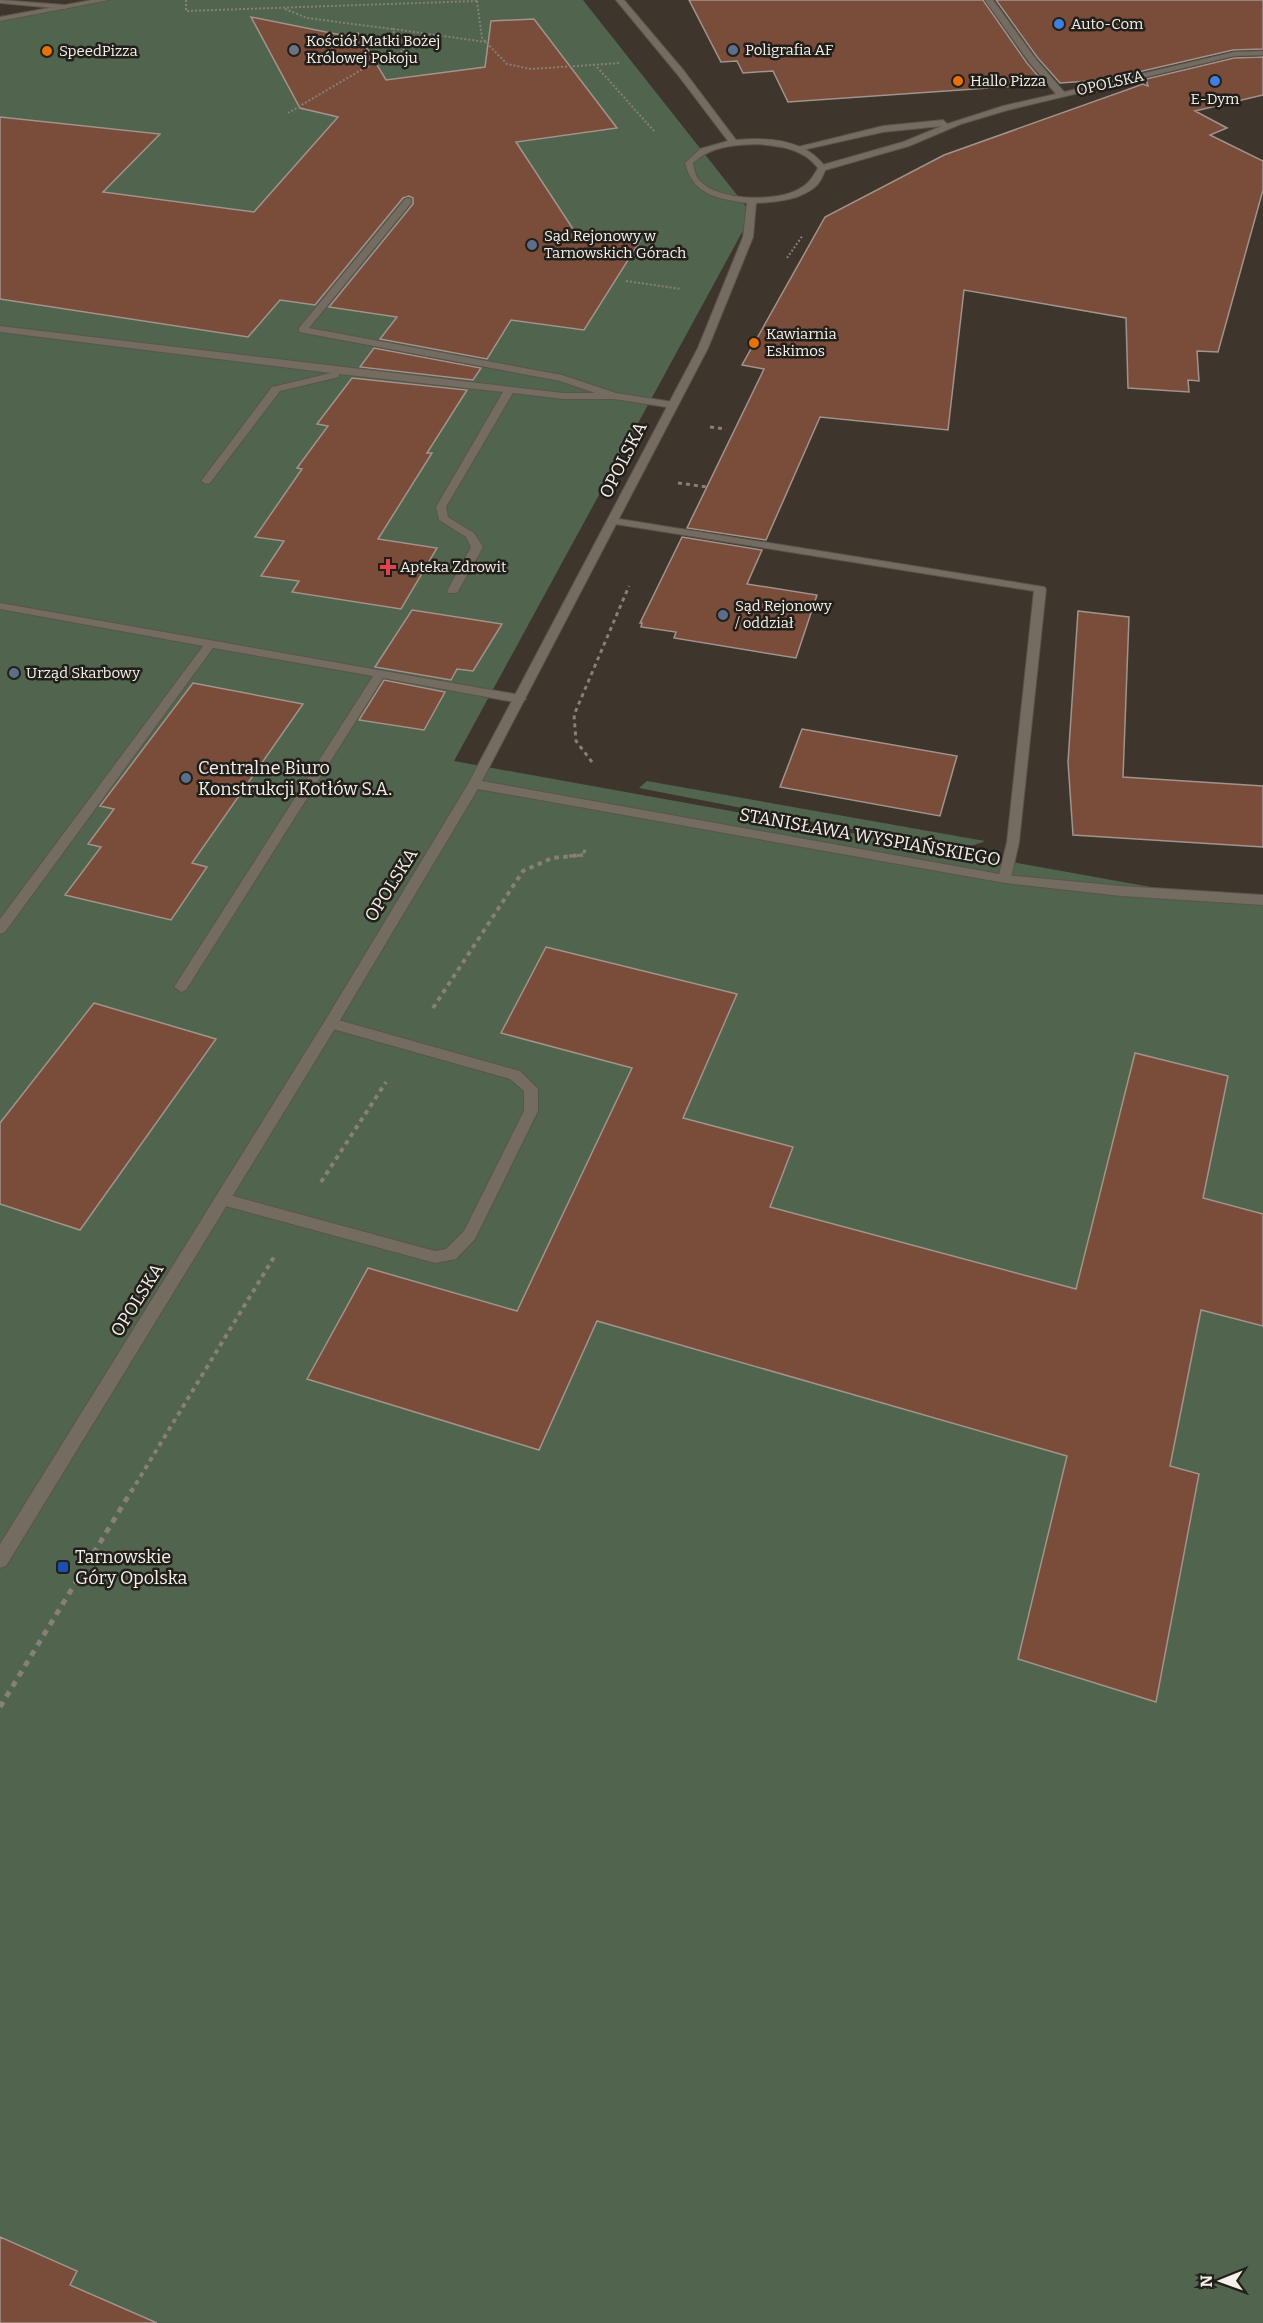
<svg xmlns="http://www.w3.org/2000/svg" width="1263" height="2323" viewBox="0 0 1263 2323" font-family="Bitter,serif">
  <rect width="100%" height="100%" fill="#3e352d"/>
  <path fill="#51644e" d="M92,0H583L752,214L454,761L1206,897L1263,905V2323H0V16Z
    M647,781L985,841C966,850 949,847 928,844L639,788Z"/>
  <path fill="#7a4d3a" stroke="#a1938d" stroke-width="1.5" d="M689,0H983L1027,63L1045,84L788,102L773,71L743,73L737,61L721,62Z
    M996,0H1263V49L1233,50L1104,80L1060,83L1037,57Z
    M251,17L341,35L358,33L386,80L485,67L491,21L534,19L617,128L516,142L575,232L640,241L584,330L511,320L487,359L380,339L397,317L329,307L413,204V198L409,196L403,198L315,305L280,300L248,337L0,299V117L160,134L103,192L254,212L338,117L300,108Z
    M1263,57V95L1195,111L1227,128L1210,135L1263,161V190L1218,352L1197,351L1199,381L1188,380L1189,392L1128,388L1126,318L964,290L948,430L820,417L766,540L687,528L764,369L742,365L825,217L944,155L1143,84L1148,86L1146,79L1234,58Z
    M374,348L481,368L473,380L360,367Z
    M352,378L467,390L427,453H432L378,539L437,548L401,609L292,592L299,581L261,576L284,541L255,537L302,469L297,468L328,426L317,424Z
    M682,537L762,550L747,584L817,595L796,658L674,638L676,632L641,627L642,623H640Z
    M412,610L502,624L473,671L457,669L451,680L375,667Z
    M1078,611L1129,617L1123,777L1263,786V847L1073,835L1068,762Z
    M384,680L445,692L424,730L359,720Z
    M193,683L303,704L192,863L207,867L171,920L65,895L101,847L88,844L114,809L100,806Z
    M802,729L957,756L940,816L780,787Z
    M546,947L737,994L683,1118L793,1147L770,1207L1076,1289L1135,1053L1228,1076L1203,1198L1263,1214V1326L1201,1310L1170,1466L1199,1474L1156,1702L1018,1659L1067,1456L597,1321L539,1450L307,1379L368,1268L517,1311L632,1068L501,1033Z
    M94,1003L216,1039L80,1230L0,1204V1123Z
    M0,2237L77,2271L70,2285L157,2323H0Z"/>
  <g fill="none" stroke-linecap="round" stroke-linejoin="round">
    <g stroke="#5b544c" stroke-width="2">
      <path id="service" d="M0,0L65,5L69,7L65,9L0,3Z
        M408,198L411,199V203L309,328L562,375L616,393L673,402L678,405L673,408L614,399H563L513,393L446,507L448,517L474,533L483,547L457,593H449L447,591L471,547L466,537L439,520L436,507L503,392L339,374V377L280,391L210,483L206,484L201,481L272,387L331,373L0,332V326L563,393H595L560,381L299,332V328L405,199Z
        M613,518L1044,587L1046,589L1019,842L1010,882L1005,883L998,879L1007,842L1034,591L609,523V519Z
        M0,603L520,695L526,699L520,703L383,678L186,990L181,992L174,987L176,984L373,676L213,648L5,932L0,934V919L203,646L0,609Z
        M331,1018L520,1071L538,1089V1111L475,1239L456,1259L435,1263L222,1205L217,1203L214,1199L217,1195L222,1193L435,1251L446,1249L464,1231L524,1111V1091L510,1079L326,1027L324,1023Z"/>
    </g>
    <g stroke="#5b544c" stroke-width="2">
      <path id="minor" d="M92,0H109L0,21V17Z
        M985,0H993L1035,58L1064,92L1234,52L1263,51V55L1234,56L1008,110L961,124L909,146L822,171L818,168L819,166L903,142L942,126L883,132L798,151V147L883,126L943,120L947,124L1003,106L1056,94L1029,62Z"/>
    </g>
    <g stroke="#5b544c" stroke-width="2">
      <path id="tertiary" d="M616,0H624L684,71L736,140C768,137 806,139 826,168C824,173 821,181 817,185C802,200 776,202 756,203L753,237L708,348L482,781L1005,875L1121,886L1263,895V905L1121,896L1005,883L478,789L336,1027L6,1566L0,1568V1544L326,1019L468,784L698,348L743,237L747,203C718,199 693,195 685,163L700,149L728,141L678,75ZM757,144C780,146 803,148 818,168C812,179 807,186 795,191C773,202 712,201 697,177C695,174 694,167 693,163C711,146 733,145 757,144Z"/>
    </g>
    <path stroke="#877f78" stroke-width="2" stroke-dasharray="2 2" stroke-linecap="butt" d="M186,0V11L477,1
      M477,1L482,38L507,64L531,69L620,63
      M285,9L307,18L392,29L404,50L361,70L288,113
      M393,29L486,42
      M364,44L398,39
      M597,67L654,131
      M787,258L803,235
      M626,281L681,289"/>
    <path stroke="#877f78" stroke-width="3" stroke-dasharray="4 4" stroke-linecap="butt" d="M710,427L726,429
      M678,483L708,487
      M592,762L576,741L574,715L629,586
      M569,856L583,855L586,847"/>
    <path stroke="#877f78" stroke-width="4" stroke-dasharray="4.5 4.5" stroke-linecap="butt" d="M433,1008L523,871L552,858L583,855
      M321,1182L386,1082
      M131,1492L274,1257"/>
    <path stroke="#877f78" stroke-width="5" stroke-dasharray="6 6" stroke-linecap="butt" d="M0,1707L132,1490"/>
    <use href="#service" fill="#746b61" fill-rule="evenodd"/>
    <use href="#minor" fill="#746b61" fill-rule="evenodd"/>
    <use href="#tertiary" fill="#746b61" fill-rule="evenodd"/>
  </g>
  <g fill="#3f7fe0" stroke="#221e1a" stroke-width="2">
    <circle cx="1059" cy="24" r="6"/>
    <circle cx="1215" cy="81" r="6"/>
  </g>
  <circle fill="#6b7280" stroke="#221e1a" stroke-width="2" cx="294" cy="50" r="6"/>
  <g fill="#5c6f8a" stroke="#221e1a" stroke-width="2">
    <circle cx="733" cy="50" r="6"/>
    <circle cx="532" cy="245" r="6"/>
    <circle cx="723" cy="615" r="6"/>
    <circle cx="14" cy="673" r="6"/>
    <circle cx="186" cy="778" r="6"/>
  </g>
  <g fill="#e8710a" stroke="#221e1a" stroke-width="2">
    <circle cx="47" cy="51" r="6"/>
    <circle cx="958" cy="81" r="6"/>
    <circle cx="754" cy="343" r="6"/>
  </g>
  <path fill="#e0444e" stroke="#221e1a" stroke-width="2" d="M385 558h6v6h6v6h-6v6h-6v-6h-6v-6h6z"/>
  <rect fill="#1a4fb4" stroke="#221e1a" stroke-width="2" x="57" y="1561" width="12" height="12" rx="3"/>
  <g text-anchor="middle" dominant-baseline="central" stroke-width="5" stroke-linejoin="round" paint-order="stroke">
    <g font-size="15" fill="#f5f0ea" stroke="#221e1a" text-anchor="start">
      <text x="1071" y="24">Auto-Com</text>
      <text x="306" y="41">Kościół Matki Bożej<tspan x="306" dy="17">Królowej Pokoju</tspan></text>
      <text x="745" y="50">Poligrafia AF</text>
      <text x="59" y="51">SpeedPizza</text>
      <text x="970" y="81">Hallo Pizza</text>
      <text x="1215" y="99" text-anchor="middle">E-Dym</text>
      <text x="544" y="236">Sąd Rejonowy w<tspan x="544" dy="17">Tarnowskich Górach</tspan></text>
      <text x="766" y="334">Kawiarnia<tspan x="766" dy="17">Eskimos</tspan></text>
      <text x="400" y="567">Apteka Zdrowit</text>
      <text x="735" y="606">Sąd Rejonowy<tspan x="735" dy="17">/ oddział</tspan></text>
      <text x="26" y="673">Urząd Skarbowy</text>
    </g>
    <g font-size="15" fill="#f5f0ea" stroke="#221e1a">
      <text transform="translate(1110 83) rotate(-13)">OPOLSKA</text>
    </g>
    <g font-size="18" fill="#f5f0ea" stroke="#221e1a">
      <text transform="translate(623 460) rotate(-63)">OPOLSKA</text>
      <text transform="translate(870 837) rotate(10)">STANISŁAWA WYSPIAŃSKIEGO</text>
      <text transform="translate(391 885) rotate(-58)">OPOLSKA</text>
      <text transform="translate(137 1300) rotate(-58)">OPOLSKA</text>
    </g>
    <g font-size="18" fill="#f5f0ea" stroke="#221e1a" text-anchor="start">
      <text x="198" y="768">Centralne Biuro<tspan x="198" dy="21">Konstrukcji Kotłów S.A.</tspan></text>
      <text x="75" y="1557">Tarnowskie<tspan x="75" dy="21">Góry Opolska</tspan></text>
    </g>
  </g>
  <g transform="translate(1221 2281) rotate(269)" stroke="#221e1a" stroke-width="4.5" paint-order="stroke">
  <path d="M0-4.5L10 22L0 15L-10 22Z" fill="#f5f0ea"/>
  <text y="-9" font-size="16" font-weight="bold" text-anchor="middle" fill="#f5f0ea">N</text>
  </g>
</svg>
